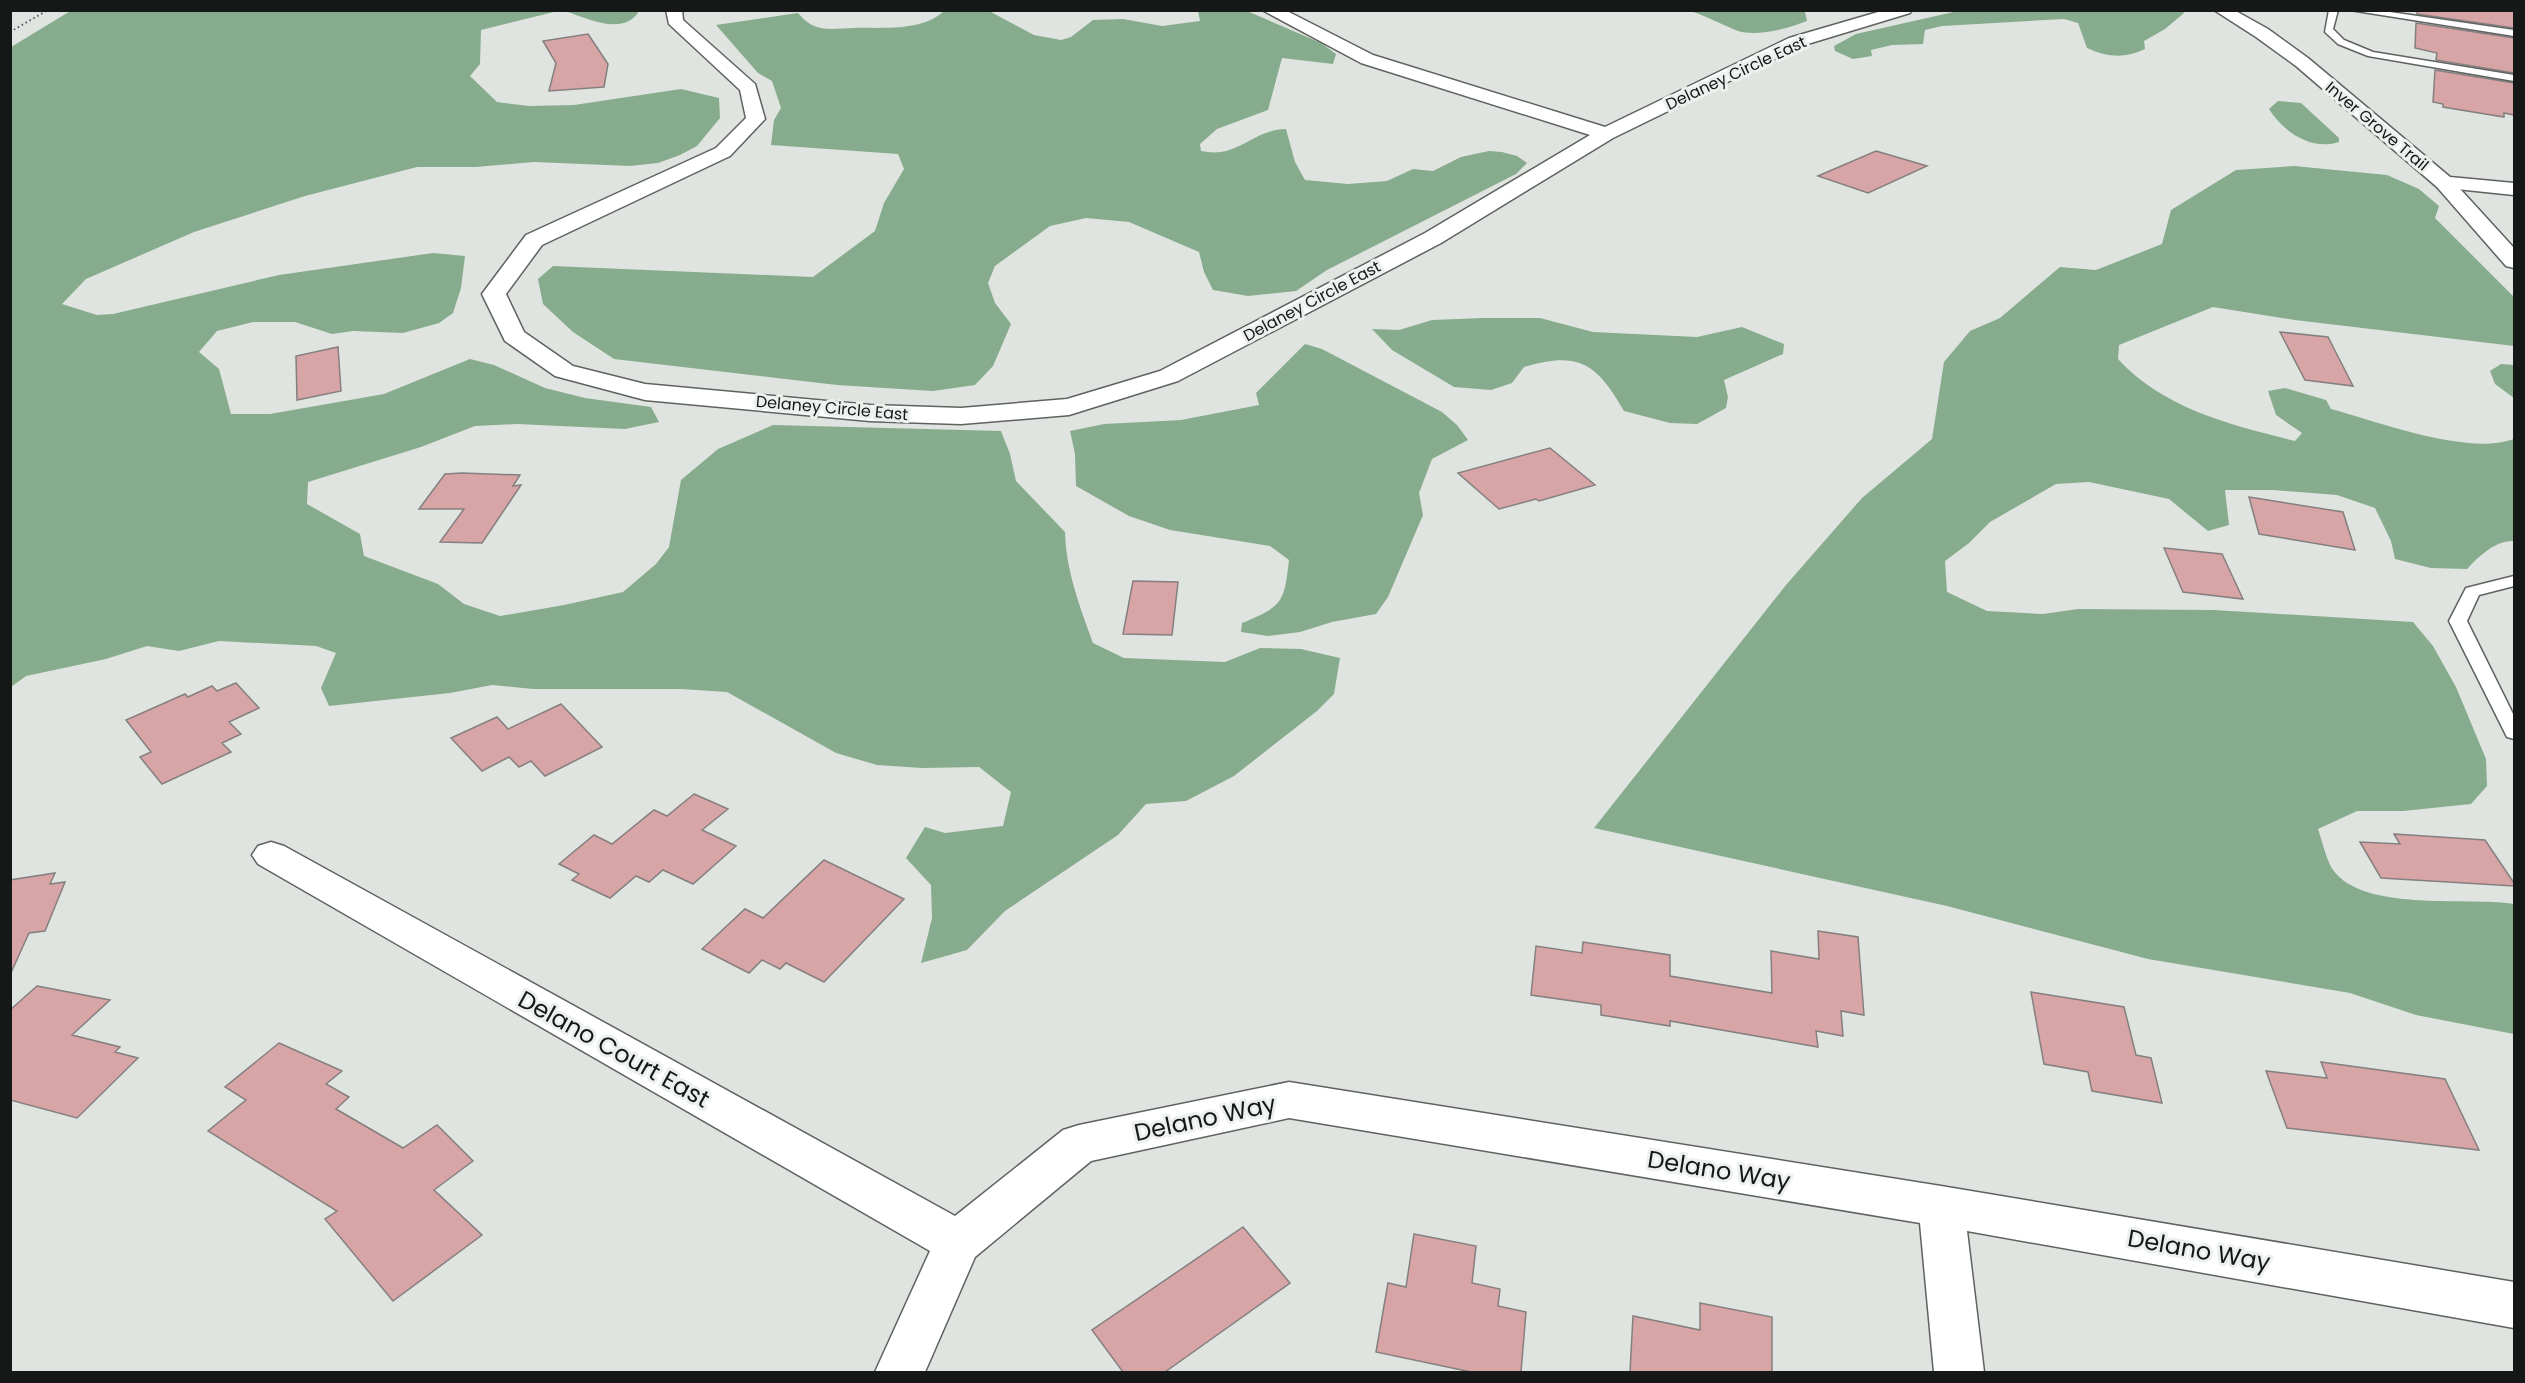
<svg xmlns="http://www.w3.org/2000/svg" width="2525" height="1383" viewBox="0 0 2525 1383" font-family="Poppins,sans-serif">
  <rect width="100%" height="100%" fill="#dfe4e0"/>
  <path fill="#87ac8d" d="M72,10L558,11L481,30L480,64L470,76L497,102L529,106L574,105L681,89L719,98L720,118L697,146L680,155L658,163L630,166L534,162L476,167H417L305,196L194,232L86,279L62,304L97,315L113,314L279,275L433,253L465,256L461,288L453,313L439,323L403,333L353,331L332,334L295,322H253L217,331L199,352L219,369L231,414H270L384,394L470,359L494,365L545,388L585,398L651,407L659,422L625,429L517,424L475,426L421,447L308,482L307,504L360,534L364,556L438,584L464,604L500,616L564,605L623,592L656,564L669,547L681,480L718,449L773,425L1001,431L1010,454L1016,481L1065,532C1066,571 1080,607 1093,643L1124,658L1225,662L1260,648L1301,649L1340,658L1334,694L1317,711L1234,776L1186,801L1146,804L1118,835L1005,911L967,950L921,963L932,918L931,885L906,858L925,827L945,833L1003,826L1011,792L979,767L922,768L877,765L836,753L727,692L681,689H533L492,685L450,693L329,706L321,688L336,653L316,646L219,641L179,651L147,646L106,659L26,676L11,687V47Z
    M2183,10L2184,13L2165,29L2144,41L2145,49C2125,59 2106,57 2087,48L2078,23L2064,19L1942,26L1925,30L1923,44L1892,45L1871,50L1872,56L1853,59L1835,51L1834,46L1856,34L1958,11Z
    M565,11H639C624,37 586,18 565,11Z
    M944,11H989L1034,35L1061,40L1071,37L1093,20L1123,19L1162,26L1200,21L1198,11H1247L1321,43L1336,54L1333,64L1282,58L1268,110L1217,129L1200,144L1201,151C1239,159 1251,130 1286,129L1295,162L1305,180L1348,184L1387,181L1413,169L1433,171L1461,157L1489,151L1502,152L1517,156L1527,163L1516,174L1327,270L1296,291L1248,296L1213,290L1204,272L1199,252L1129,222L1086,218L1050,226L995,266L988,283L995,303L1011,324L993,366L975,385L933,391L837,385L614,359L573,332L543,304L538,279L553,266L813,277L875,231L884,203L904,169L898,154L771,145L774,120L781,108L772,81L758,73L716,25L798,13C805,21 811,26 821,28C831,30 844,28 854,28C883,27 921,32 944,11Z
    M1690,11H1798L1805,12L1807,21C1789,28 1758,37 1738,31C1722,25 1707,16 1690,11Z
    M2278,101L2301,103L2339,138V142C2312,151 2283,132 2269,109Z
    M2294,166L2387,175L2419,189L2439,206L2435,218L2514,297V346L2295,320L2213,307L2119,345L2118,359C2164,409 2231,425 2295,441L2302,433L2276,415L2268,391L2285,388L2326,400L2331,409C2379,422 2468,456 2514,439V541C2496,540 2479,556 2467,569L2431,568L2395,559L2391,541L2375,508L2337,495L2273,490H2225L2229,525L2208,531L2169,499L2089,482L2056,484L1990,522L1969,543L1945,561L1947,592L1987,611L2043,614L2078,609L2214,610L2413,622L2433,646L2456,687L2486,759L2487,786L2471,804L2403,811H2357L2318,829C2322,841 2325,854 2330,865C2356,914 2467,896 2514,904V1034L2416,1015L2350,993L2148,959L1947,906L1594,828L1786,585L1862,498L1932,439L1944,362L1970,331L2000,318L2060,267L2096,270L2162,244L2171,210L2236,170Z
    M1483,318H1540L1593,332L1697,337L1742,327L1784,344L1783,354L1724,380L1728,397L1726,408L1697,424L1670,423L1624,411C1596,363 1579,351 1524,367L1512,383L1491,390L1454,387L1392,350L1372,329L1399,330L1432,320Z
    M1305,344L1322,349L1442,412L1457,425L1468,440L1432,459L1419,493L1423,515L1388,597L1376,614L1332,622L1300,632L1268,636L1241,632L1242,623C1283,606 1284,603 1289,560L1270,546L1170,530L1129,516L1076,486L1075,454L1070,431L1104,424L1181,420L1259,405L1256,393Z
    M2501,364L2514,365V398L2495,384L2490,371Z"/>
  <path fill="#d8a5a6" stroke="#857f7f" stroke-width="1.5" d="M2417,10H2514V28L2417,14Z
    M2416,23L2514,38V73L2436,60L2437,53L2415,48Z
    M588,34L608,64L604,87L549,91L556,63L543,41Z
    M2435,70L2514,83V115L2504,113V117L2479,113L2443,107V104L2433,102Z
    M1876,151L1927,166L1868,193L1818,176Z
    M2280,332L2328,337L2353,386L2305,380Z
    M338,347L341,391L297,400L296,356Z
    M1550,448L1595,485L1539,501L1536,499L1499,509L1458,473Z
    M462,473L520,475L513,486L521,485L482,543L440,542L464,509H419L445,474Z
    M2249,497L2343,512L2355,550L2259,534Z
    M2164,548L2222,554L2243,599L2183,592Z
    M1133,581L1178,582L1172,635L1123,634Z
    M236,683L259,708L229,722L241,734L222,743L231,752L162,784L140,757L151,752L126,720L185,694L188,697L212,686L217,691Z
    M561,704L602,747L545,776L531,761L519,767L509,757L482,771L451,738L497,717L508,729Z
    M694,794L728,809L702,830L736,846L693,884L663,870L649,882L636,876L610,898L572,880L579,874L559,864L594,835L612,844L654,810L667,816Z
    M2394,834L2485,840L2514,883V886L2381,878L2360,842L2400,844Z
    M824,860L904,899L824,982L786,963L780,969L762,960L749,973L702,949L745,909L763,918Z
    M55,873L50,884L65,882L45,931L29,933L10,975V880Z
    M1818,931L1858,937L1864,1015L1841,1011L1843,1036L1816,1031L1818,1047L1670,1021V1026L1601,1015V1005L1531,995L1536,946L1582,953L1583,942L1670,955V976L1772,993L1771,951L1819,959Z
    M37,986L110,1000L72,1035L120,1047L115,1052L138,1058L77,1118L10,1100V1010Z
    M2031,992L2124,1007L2136,1055L2151,1058L2162,1103L2092,1091L2088,1072L2044,1064Z
    M279,1043L342,1071L326,1084L349,1097L336,1109L403,1148L437,1125L473,1161L434,1190L482,1235L393,1301L325,1219L337,1211L208,1131L246,1100L225,1087Z
    M2321,1062L2445,1079L2479,1150L2287,1128L2266,1071L2327,1078Z
    M1243,1227L1290,1283L1165,1372H1123L1092,1330Z
    M1414,1234L1476,1246L1472,1283L1500,1289L1498,1306L1526,1312L1521,1372H1471L1376,1352L1388,1283L1406,1287Z
    M1700,1303L1772,1317V1372H1630L1633,1316L1700,1330Z"/>
  <g fill="none" stroke-linecap="round" stroke-linejoin="round">
    <g stroke="#5f625f" stroke-width="3">
      <path id="lane" d="M2329,10H2338L2333,29L2344,40L2373,52L2514,75V81L2368,56L2338,44L2325,32Z
        M2350,10H2376L2514,30V36Z
        M2514,576V586L2479,595L2467,621L2514,716V739L2507,737L2449,621L2466,588Z"/>
    </g>
    <g stroke="#5f625f" stroke-width="3">
      <path id="street" d="M666,10H682L683,20L755,84L765,119L730,156L542,245L506,294L524,332L573,366L645,384L870,405L961,408L1067,399L1160,371L1425,233L1590,135L1361,63L1262,10H1285L1373,55L1605,127L1789,38L1885,10H1912L1910,13L1801,46L1613,138L1441,243L1178,381L1069,415L961,424L870,421L645,400L555,376L505,341L482,294L526,235L716,148L746,118L740,90L669,24Z
        M2444,177L2451,179L2514,248V268L2506,266L2437,187L2434,183L2437,179Z
        M271,842L284,846L955,1216L1063,1130L1079,1125L1289,1082L1941,1186L2514,1282V1328L1967,1231L1984,1372H1934L1920,1223L1289,1118L1091,1161L975,1257L925,1372H875L930,1251L258,864L252,855L258,846Z"/>
    </g>
    <g stroke="#5f625f" stroke-width="3">
      <path id="secondary" d="M2214,10H2234L2268,29L2308,58L2450,177L2514,183V195L2437,187L2296,66L2256,37Z"/>
    </g>
    <use href="#lane" fill="#fff" fill-rule="evenodd"/>
    <use href="#street" fill="#fff" fill-rule="evenodd"/>
    <use href="#secondary" fill="#fff" fill-rule="evenodd"/>
    <path stroke="#545755" stroke-width="2" stroke-dasharray="1.5 3" stroke-linecap="butt" d="M10,32L48,10"/>
  </g>
  <g text-anchor="middle" dominant-baseline="central" stroke-width="6" stroke-linejoin="round" paint-order="stroke">
    <g font-size="16" fill="#161817" stroke="#ecf1ed">
      <text transform="translate(1736 73) rotate(-25)">Delaney Circle East</text>
      <text transform="translate(2377 126) rotate(40)">Inver Grove Trail</text>
      <text transform="translate(1312 301) rotate(-28)">Delaney Circle East</text>
      <text transform="translate(832 408) rotate(5)">Delaney Circle East</text>
    </g>
    <g font-size="24" fill="#161817" stroke="#ecf1ed">
      <text transform="translate(614 1049) rotate(29)">Delano Court East</text>
      <text transform="translate(1205 1118) rotate(-12)">Delano Way</text>
      <text transform="translate(1719 1170) rotate(9)">Delano Way</text>
      <text transform="translate(2199 1250) rotate(10)">Delano Way</text>
    </g>
  </g>
  <rect width="2525" height="1383" fill="none" stroke="#161817" stroke-width="24"/>
</svg>
